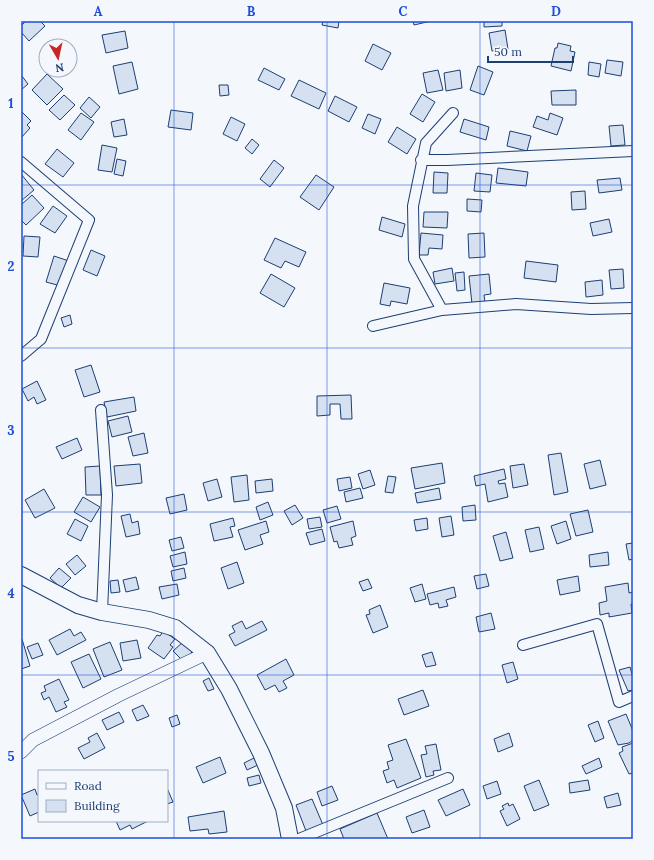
<svg xmlns="http://www.w3.org/2000/svg" width="654" height="860" viewBox="0 0 654 860" font-family="Lora,serif">
  <rect width="100%" height="100%" fill="#f4f7fb"/>
  <path fill="#d5e0f0" stroke="#1d3f73" d="M26,21H40L45,26L29,41L21,32V26Z
    M323,21H339L338,28L322,25Z
    M413,21H431L414,25Z
    M484,21H502V26L484,27Z
    M505,30L508,49L492,51L489,33Z
    M125,31L128,48L106,53L102,35Z
    M558,43L571,46L570,51L575,52L571,71L551,66L555,48H557Z
    M373,44L391,53L382,70L365,61Z
    M607,60L623,62L621,76L605,73Z
    M132,62L138,89L119,94L113,66Z
    M589,62L601,64L599,77L588,75Z
    M478,66L493,72L484,95L470,90Z
    M264,68L285,79L279,90L258,80Z
    M438,70L443,90L427,93L423,73Z
    M460,70L462,88L446,91L444,73Z
    M47,74L63,89L47,105L32,90Z
    M22,76L28,84L21,90V77Z
    M299,80L326,93L319,109L291,96Z
    M219,85H228L229,95L220,96Z
    M576,90V105H552L551,91Z
    M422,94L435,102L423,122L410,114Z
    M64,95L75,105L60,120L49,110Z
    M335,96L357,107L349,122L328,111Z
    M89,97L100,107L91,118L80,108Z
    M171,110L193,113L191,130L168,127Z
    M21,111L31,121L27,125L30,128L21,138Z
    M81,113L94,122L81,140L68,130Z
    M550,113L563,118L557,135L533,127L537,116L548,120Z
    M368,114L381,119L375,134L362,128Z
    M231,117L245,124L237,141L223,134Z
    M124,119L127,135L114,137L111,122Z
    M464,119L489,127L486,140L460,132Z
    M623,125L625,145L611,146L609,126Z
    M397,127L416,139L407,154L388,142Z
    M510,131L531,136L527,151L507,146Z
    M252,139L259,145L252,154L245,148Z
    M102,145L117,148L112,172L98,170Z
    M57,149L74,163L63,177L45,164Z
    M117,159L126,161L123,176L114,174Z
    M274,160L284,168L270,187L260,179Z
    M498,168L528,172L526,186L496,183Z
    M434,172L448,173L447,193H433Z
    M476,173L492,175L490,192L474,191Z
    M21,174L34,190L21,201Z
    M316,175L334,187L319,210L300,197Z
    M620,178L622,190L599,193L597,180Z
    M585,191L586,209L572,210L571,192Z
    M32,195L44,208L26,225L21,220V205Z
    M467,199L482,200L481,212L467,211Z
    M53,206L67,216L55,233L40,224Z
    M424,212H448L447,228L423,227Z
    M382,217L405,224L402,237L379,230Z
    M609,219L612,232L593,236L590,223Z
    M421,233L443,235L442,249L429,248L428,255H419Z
    M484,233L485,257L469,258L468,234Z
    M24,236L40,237L38,257L23,256Z
    M275,238L306,252L299,267L285,261L281,268L264,260Z
    M91,250L105,256L97,276L83,270Z
    M54,256L69,261L61,286L46,282Z
    M526,261L558,265L556,282L524,278Z
    M452,268L454,281L435,284L433,272Z
    M623,269L624,288L611,289L609,270Z
    M464,272L465,290L457,291L455,273Z
    M271,274L295,288L284,307L260,293Z
    M489,274L491,294L484,295L485,303L472,304L469,276Z
    M602,280L603,295L586,297L585,282Z
    M384,283L410,288L407,304L391,301L390,306L380,304Z
    M70,315L72,324L64,327L61,318Z
    M91,365L100,392L84,397L75,370Z
    M37,381L46,400L37,404L34,397L28,401L22,389Z
    M351,395L352,419H341L340,404H330V415L317,416V396Z
    M134,397L136,411L107,417L104,402Z
    M128,416L132,432L112,437L108,421Z
    M144,433L148,453L133,456L128,437Z
    M77,438L82,450L62,459L56,447Z
    M561,453L568,492L554,495L548,455Z
    M600,460L606,485L590,489L584,464Z
    M442,463L445,483L415,489L411,468Z
    M140,464L142,483L116,486L114,466Z
    M524,464L528,485L513,488L510,466Z
    M100,466L101,495H86L85,467Z
    M504,469L506,479L498,481L499,484L505,483L508,497L488,502L485,484L476,486L474,476Z
    M370,470L375,485L363,489L358,474Z
    M247,475L249,500L234,502L231,477Z
    M388,476L396,477L393,493L385,492Z
    M350,477L352,488L339,491L337,479Z
    M217,479L222,497L208,501L203,483Z
    M272,479L273,491L256,493L255,481Z
    M360,488L363,498L346,502L344,492Z
    M439,488L441,499L417,503L415,493Z
    M44,489L55,508L35,518L25,500Z
    M184,494L187,510L170,514L166,498Z
    M83,497L100,507L91,522L74,512Z
    M268,502L273,515L260,520L256,507Z
    M295,505L303,518L292,525L284,511Z
    M475,505L476,520L463,521L462,507Z
    M337,506L341,519L327,523L323,510Z
    M588,510L593,532L576,536L570,514Z
    M130,514L132,523L138,521L140,534L126,537L121,516Z
    M451,516L454,535L442,537L439,518Z
    M320,517L322,527L309,529L307,519Z
    M233,518L235,526L230,527L233,537L214,541L210,524Z
    M427,518L428,529L416,531L414,520Z
    M75,519L88,526L81,541L67,534Z
    M266,521L269,532L260,535L263,544L245,550L238,530Z
    M353,521L356,536L351,538L353,545L339,548L337,541L334,542L330,527Z
    M566,521L571,539L557,544L551,526Z
    M539,527L544,549L530,552L525,530Z
    M322,529L325,541L310,545L306,533Z
    M506,532L513,558L500,561L493,536Z
    M181,537L184,548L172,551L169,540Z
    M633,543V559L629,560L626,544Z
    M185,552L187,564L173,567L170,556Z
    M608,552L609,565L590,567L589,555Z
    M77,555L86,566L75,575L66,564Z
    M237,562L244,583L228,589L221,568Z
    M59,568L71,578L61,588L50,578Z
    M184,568L186,578L173,581L171,571Z
    M486,574L489,586L477,589L474,576Z
    M578,576L580,591L560,595L557,580Z
    M136,577L139,589L126,592L123,580Z
    M368,579L372,588L363,591L359,582Z
    M118,580L120,592L111,593L110,581Z
    M628,583L629,593L633,592V604H631L632,613L609,617V613L600,615L599,603L607,601L605,587Z
    M177,584L179,595L162,599L159,587Z
    M422,584L426,599L415,602L410,588Z
    M454,587L456,597L446,600L448,606L439,608L438,603L430,605L427,594Z
    M380,605L388,627L373,633L366,615L370,614L369,610Z
    M491,613L495,629L479,632L476,617Z
    M242,621L246,629L262,621L267,630L235,646L229,635L235,632L232,626Z
    M70,629L74,636L81,632L86,640L57,655L49,640Z
    M163,631L175,639L170,645L173,647L164,659L148,648L157,635L160,636Z
    M22,639L30,666L21,669V640Z
    M137,640L141,658L123,661L120,643Z
    M110,642L122,670L104,677L93,649Z
    M183,642L192,652L183,661L173,651Z
    M38,643L43,655L32,659L27,647Z
    M432,652L436,665L426,667L422,655Z
    M89,654L101,679L83,688L71,662Z
    M286,659L294,675L283,681L287,688L279,692L275,685L265,690L257,675Z
    M513,662L518,679L507,683L502,665Z
    M630,667L633,678V690L628,691L619,670Z
    M209,678L214,689L208,691L203,681Z
    M59,679L69,700L64,702L67,707L56,712L49,697L44,700L41,693L46,691L44,686Z
    M423,690L429,706L404,715L398,699Z
    M143,705L149,716L137,721L132,710Z
    M119,712L124,722L107,730L102,720Z
    M626,714L633,731V740L629,743L618,745L608,721Z
    M177,715L180,724L172,727L169,718Z
    M598,721L604,738L595,742L588,725Z
    M97,733L105,748L84,759L78,748L90,742L88,738Z
    M509,733L513,746L498,752L494,739Z
    M406,739L421,778L397,788L394,780L387,783L383,771L389,769L387,762L393,760L388,745Z
    M633,743V773L629,774L619,753L623,751L622,747Z
    M436,744L441,770L433,771L434,775L426,777L421,755L427,754L425,746Z
    M220,757L226,773L203,783L196,767Z
    M254,758L258,765L247,770L244,763Z
    M599,758L602,767L586,774L582,766Z
    M259,775L261,783L249,786L247,778Z
    M539,780L549,805L534,811L524,786Z
    M588,780L590,790L570,793L569,783Z
    M497,781L501,794L487,799L483,786Z
    M332,786L338,800L322,806L317,792Z
    M167,788L173,802L167,804Z
    M35,789L37,795L39,794V812L30,816L21,795Z
    M463,789L470,805L446,816L438,800Z
    M618,793L621,805L607,808L604,797Z
    M312,799L323,825L306,831L296,805Z
    M508,803L509,806L513,804L520,819L507,826L500,811L504,809L502,806Z
    M424,810L430,827L412,833L406,817Z
    M224,811L227,832L209,834L208,829L190,831L188,817Z
    M377,813L388,839H344L340,829Z
    M116,821H148L132,829L130,825L120,830Z"/>
  <g fill="none" stroke-linecap="round" stroke-linejoin="round">
    <g stroke="#1d3f73" stroke-width="12">
      <path id="minor" d="M421,160H447L633,151
        M21,162L89,220L41,339L21,356
        M442,310L414,259L413,206L426,143L453,113
        M373,326L442,310L516,304L591,309L633,308
        M101,410L107,495L102,612
        M523,645L597,624L619,702L633,696
        M299,839L448,778"/>
    </g>
    <g stroke="#1d3f73" stroke-width="14">
      <path id="tertiary" d="M21,752L33,740L119,695L207,653"/>
    </g>
    <g stroke="#1d3f73" stroke-width="18">
      <path id="primary" d="M21,575L78,605L102,612L149,620L175,628L207,653L229,689L261,753L284,808L290,839"/>
    </g>
    <use href="#minor" stroke="#f4f7fb" stroke-width="10"/>
    <use href="#tertiary" stroke="#f4f7fb" stroke-width="13"/>
    <use href="#primary" stroke="#f4f7fb" stroke-width="16"/>
  </g>
  <path fill="none" stroke="#1d4ed8" stroke-width="1" stroke-opacity="0.55" d="M174,21V839M327,21V839M480,21V839M21,185H633M21,348H633M21,512H633M21,675H633"/>
  <rect width="654" height="860" fill="none" stroke="#f4f7fb" stroke-width="44"/>
  <rect x="38" y="770" width="130" height="52" fill="#f4f7fb" stroke="#9eadc5"/>
  <rect x="46" y="783" width="20" height="6" fill="#f4f7fb" stroke="#9eadc5"/>
  <text x="74" y="790" font-size="12" fill="#1d3f73">Road</text>
  <rect x="46" y="800" width="20" height="12" fill="#d5e0f0" stroke="#9eadc5"/>
  <text x="74" y="810" font-size="12" fill="#1d3f73">Building</text>
  <g transform="translate(58 58) rotate(171)"><circle r="19" fill="#f4f7fb" stroke="#9eadc5"/>
  <path d="M0-3L7 15L0 10L-7 15Z" fill="#c62828"/>
  <text y="-6" font-size="11" font-weight="bold" text-anchor="middle" fill="#1d3f73">N</text>
  </g>
  <path d="M488 56v6h85v-6" fill="none" stroke="#1d3f73" stroke-width="2"/>
  <text x="494" y="56" font-size="12" fill="#1d3f73" stroke="#f4f7fb" stroke-width="3" paint-order="stroke">50 m</text>
  <rect x="22" y="22" width="610" height="816" fill="none" stroke="#1d4ed8" stroke-width="1.5"/>
  <g font-size="13" text-anchor="middle" font-weight="bold" fill="#1d4ed8">
    <text x="98" y="16">A</text>
    <text x="251" y="16">B</text>
    <text x="403" y="16">C</text>
    <text x="556" y="16">D</text>
    <text x="11" y="108">1</text>
    <text x="11" y="271">2</text>
    <text x="11" y="435">3</text>
    <text x="11" y="598">4</text>
    <text x="11" y="761">5</text>
  </g>
</svg>
